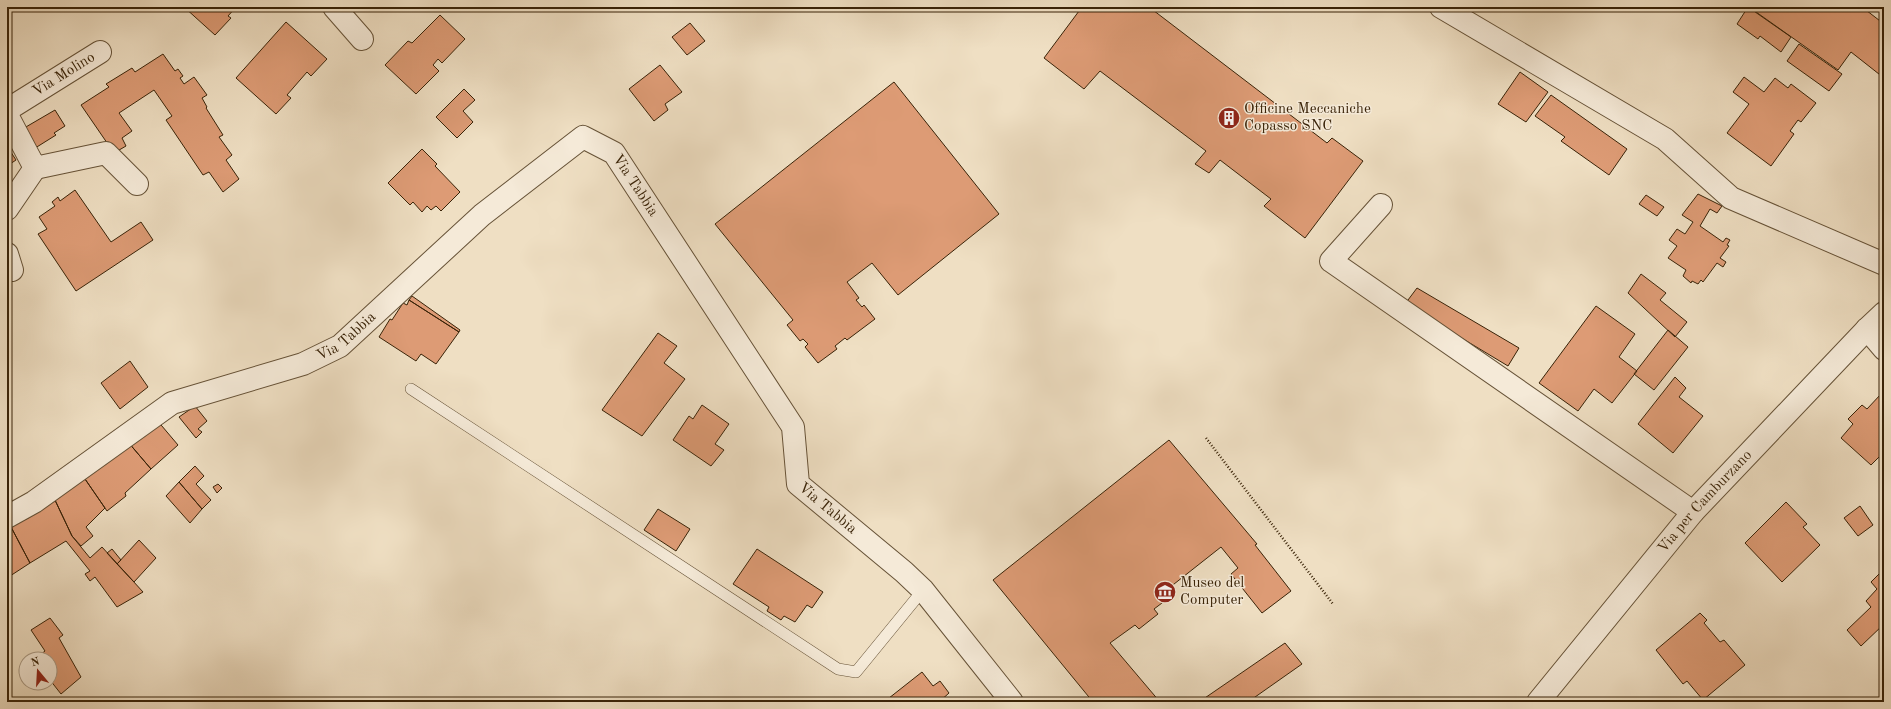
<svg xmlns="http://www.w3.org/2000/svg" width="1891" height="709" viewBox="0 0 1891 709" font-family="'Old Standard TT',serif">
  <rect width="100%" height="100%" fill="#efdfc3"/>
  <filter id="stains"><feTurbulence type="fractalNoise" baseFrequency=".005" numOctaves="4"/><feColorMatrix values="0 0 0 0 .2 0 0 0 0 .09 0 0 0 0 .02 0 0 0 .5 -.17"/></filter>
  <radialGradient id="worn" r=".72"><stop offset=".6" stop-color="#630" stop-opacity="0"/><stop offset="1" stop-color="#630" stop-opacity=".3"/></radialGradient>
  <path fill="#dd9b75" stroke="#392308" d="M184,7H236L228,16L231,18L215,35Z
    M1082,7H1149L1327,143L1332,138L1363,161L1305,238L1264,206L1271,199L1220,160L1209,173L1195,164L1206,151L1100,71L1084,89L1044,58Z
    M1748,7L1791,37L1781,52L1760,36L1758,39L1737,24Z
    M1749,7H1862L1884,24V78L1851,52L1838,70Z
    M440,15L465,39L442,63L438,59L433,65L439,71L416,94L385,65L408,41L412,43Z
    M286,22L327,59L311,76L307,72L287,95L291,98L276,114L236,78Z
    M690,23L705,41L687,55L672,37Z
    M1799,44L1842,74L1829,91L1787,61Z
    M163,54L175,71L178,69L183,76L180,78L184,84L194,77L207,95L202,98L207,107L206,108L223,135L219,137L232,155L226,160L239,179L223,192L209,172L203,175L166,120L172,116L154,90L119,113L132,131L122,138L126,146L114,153L81,105L109,87L106,84L132,68L135,72Z
    M660,65L682,92L665,104L668,110L654,121L629,89Z
    M1520,72L1548,92L1526,122L1498,104Z
    M1744,77L1764,92L1775,78L1788,88L1791,84L1816,103L1801,122L1798,120L1790,131L1794,134L1771,166L1727,133L1749,104L1733,92Z
    M894,82L999,214L898,295L872,263L847,282L859,298L856,300L862,307L864,305L875,319L847,340L845,338L835,346L837,349L818,363L805,347L808,344L803,339L800,341L787,325L793,320L715,224Z
    M464,89L475,100L463,111L473,122L457,138L436,117Z
    M1551,95L1627,149L1609,175L1561,141L1565,137L1535,116Z
    M55,110L65,126L54,133L56,135L32,150L19,131Z
    M7,146L16,160L7,166Z
    M422,149L437,164L435,166L460,192L441,211L436,206L431,210L427,206L422,212L413,202L410,205L388,183Z
    M75,190L111,242L141,222L153,240L76,291L38,234L47,229L39,217L55,206L52,202L58,197L60,201Z
    M1698,194L1722,206L1717,213L1710,209L1700,226L1723,242L1726,238L1730,240L1727,245L1729,246L1720,258L1726,262L1723,267L1717,263L1703,282L1701,280L1698,284L1692,281L1691,283L1683,276L1686,270L1668,258L1677,246L1669,240L1677,229L1685,234L1693,222L1682,215Z
    M1646,195L1664,207L1657,216L1639,204Z
    M1641,274L1666,293L1660,300L1687,322L1675,337L1628,293Z
    M1417,288L1519,348L1508,366L1405,304Z
    M412,296L460,330L459,332L409,300Z
    M409,300L459,332L436,364L421,354L416,361L379,337L390,319L392,320L403,303L407,305Z
    M1596,306L1635,334L1619,357L1637,371L1612,403L1594,389L1578,411L1539,383Z
    M1668,330L1688,347L1654,390L1634,374Z
    M658,333L677,346L664,363L685,379L642,436L602,410Z
    M130,361L148,387L120,409L101,383Z
    M1675,377L1686,388L1679,397L1703,416L1673,453L1638,424Z
    M1881,394L1884,397V452L1871,465L1841,438L1853,424L1848,419L1862,405L1867,409Z
    M702,405L729,424L715,444L724,450L711,466L673,440L689,416L693,419Z
    M195,406L207,421L198,429L202,432L196,438L179,417Z
    M156,419L178,445L151,469L128,442Z
    M1169,440L1257,544L1255,545L1291,591L1262,613L1231,574L1238,568L1221,547L1169,588L1174,594L1154,609L1158,614L1139,629L1135,625L1110,643L1160,702H1093L993,580Z
    M128,442L151,469L125,493L126,496L107,511L85,479Z
    M195,466L204,476L196,484L211,500L202,509L179,482Z
    M85,479L105,508L86,527L93,536L81,546L72,536L54,498Z
    M179,482L202,509L190,523L166,496Z
    M218,484L222,488L217,493L213,487Z
    M54,498L72,536L90,558L102,547L143,592L117,607L95,577L90,581L85,574L90,571L66,541L30,563L11,527L30,517Z
    M1786,502L1807,524L1803,527L1820,545L1782,582L1745,543Z
    M1860,506L1873,525L1858,536L1844,518Z
    M658,509L690,529L676,551L644,530Z
    M7,524L11,527L30,563L7,578Z
    M139,540L156,558L134,582L117,564Z
    M112,549L121,560L117,564L107,553Z
    M757,549L823,592L812,608L807,605L795,622L784,616L781,620L767,611L769,607L733,584Z
    M1884,569V624L1861,646L1847,630L1871,607L1866,601L1877,589L1871,582Z
    M1700,613L1707,620L1704,623L1720,642L1724,640L1745,665L1703,700L1687,681L1683,684L1656,650Z
    M50,618L63,635L59,638L81,677L61,694L50,680V659H35L45,651L31,630Z
    M1285,643L1302,664L1248,702H1199Z
    M922,672L933,686L940,681L949,693L939,702H884Z"/>
  <g fill="none" stroke-linecap="round" stroke-linejoin="round">
    <g stroke="#665237" stroke-width="12">
      <path id="lane" d="M411,389L838,669L856,672L923,590"/>
    </g>
    <g stroke="#665237" stroke-width="24">
      <g id="street">
        <path d="M334,7L362,39"/>
        <path d="M1441,7L1665,139L1731,198L1884,264"/>
        <path id="s1" d="M7,110L100,52"/>
        <path d="M7,115L35,168L106,153L137,184"/>
        <path d="M1381,205L1331,261L1693,512"/>
        <path d="M7,209L35,168"/>
        <path d="M7,254L12,270"/>
        <path d="M1867,329L1884,349"/>
        <path id="s2" d="M7,517L34,502L172,403L303,364L340,346L482,215L583,137L614,153L793,427L798,484L904,572L923,590L1012,702"/>
        <path id="s3" d="M1538,702L1693,512L1867,329L1884,313"/>
      </g>
    </g>
    <path stroke="#392308" stroke-width="2.5" stroke-dasharray="1 2" stroke-linecap="butt" d="M1206,438L1333,604"/>
    <use href="#lane" stroke="#f5ead8" stroke-width="11"/>
    <use href="#street" stroke="#f5ead8" stroke-width="22"/>
  </g>
  <defs>
    <g id="building-disc" transform="scale(1.15)"><circle r="9.5" fill="#8f2418" stroke="#f5ead8"/><path d="M-4-6H4V6H1V3H-1V6H-4ZM-2.5-4.3h1.7v1.8h-1.7ZM.8-4.3h1.7v1.8H.8ZM-2.5-1h1.7V.8h-1.7ZM.8-1h1.7V.8H.8Z" fill="#fff"/></g>
    <g id="museum-disc" transform="scale(1.15)"><circle r="9.5" fill="#8f2418" stroke="#f5ead8"/><path d="M0-6L6-3V-2H-6V-3ZM-5-1h2V3h-2ZM-1-1h2V3h-2ZM3-1h2V3H3ZM-6 4H6V6H-6Z" fill="#fff"/></g>
  </defs>
  <g fill-rule="evenodd">
    <use href="#building-disc" x="1229" y="118"/>
    <use href="#museum-disc" x="1165" y="592"/>
  </g>
  <g text-anchor="middle" dominant-baseline="central" stroke-width="3" stroke-linejoin="round" paint-order="stroke">
    <g font-size="15" fill="#392308" stroke="#f5ead8">
      <text stroke="none"><textPath href="#s1" startOffset="67">Via Molino</textPath></text>
      <text stroke="none"><textPath href="#s2" startOffset="773">Via Tabbia</textPath></text>
      <text stroke="none"><textPath href="#s2" startOffset="389">Via Tabbia</textPath></text>
      <text stroke="none"><textPath href="#s3" startOffset="261">Via per Camburzano</textPath></text>
      <text stroke="none"><textPath href="#s2" startOffset="1157">Via Tabbia</textPath></text>
    </g>
    <g font-size="15" fill="#392308" stroke="#f5ead8" text-anchor="start">
      <text x="1244" y="109">Officine Meccaniche<tspan x="1244" dy="17">Copasso SNC</tspan></text>
      <text x="1180" y="583">Museo del<tspan x="1180" dy="17">Computer</tspan></text>
    </g>
  </g>
  <rect width="1891" height="709" fill="none" stroke="#efdfc3" stroke-width="24"/>
  <rect x="8" y="8" width="1875" height="693" fill="none" stroke="#392308" stroke-width="2"/>
  <rect x="12" y="12" width="1867" height="685" fill="none" stroke="#392308"/>
  <g transform="translate(38 671) rotate(342)"><circle r="19" fill="#f5ead8" stroke="#aa9a85"/>
  <path d="M0-3L7 15L0 10L-7 15Z" fill="#8f2418"/>
  <text y="-6" font-size="11" font-weight="bold" text-anchor="middle" fill="#392308">N</text>
  </g>
  <rect width="100%" height="100%" filter="url(#stains)"/>
  <rect width="100%" height="100%" fill="url(#worn)"/>
</svg>
